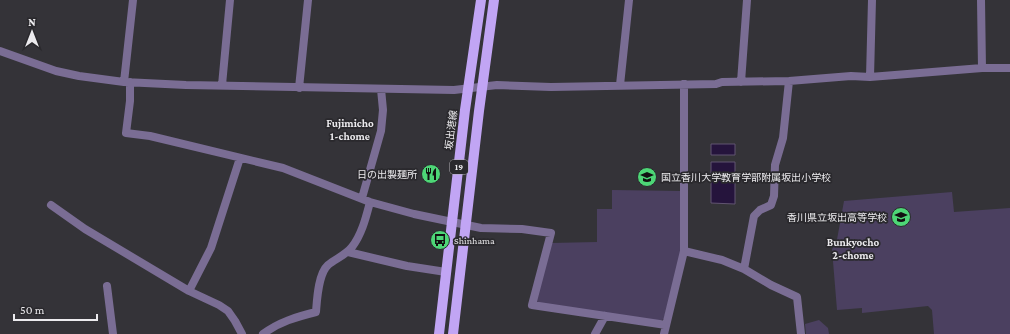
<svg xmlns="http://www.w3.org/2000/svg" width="1010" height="334" viewBox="0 0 1010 334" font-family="'Crimson Pro','Noto Sans JP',serif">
  <rect width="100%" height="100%" fill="#343338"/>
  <path fill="#4b4060" d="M612,190L681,191V251L664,319L660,321L538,303L536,300L551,243L597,242V209H612Z
    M952,192L954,212L1010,208V334H934L932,310L928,306L862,313V308L837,310L832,249L836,245L844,201Z
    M819,320L828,328L829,334H806L805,324Z"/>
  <path fill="#25143c" stroke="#615471" d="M711,144H735V155H711Z
    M711,162H735V204L711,203Z"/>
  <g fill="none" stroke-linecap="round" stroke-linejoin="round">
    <path stroke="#7a6d94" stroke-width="8" d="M981,0L982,68
      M0,51L56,71L79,76L124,82L186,85L454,90L497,85L551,87L716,84L722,82L789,81L851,76L870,77L982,68H1010
      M870,77L872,0
      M124,82L133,0
      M130,82V101L126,133L150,136L283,168L370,202L414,214L481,228L522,229L551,233L532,305L666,325
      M741,82L747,0
      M222,85L230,0
      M620,85L629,0
      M299,88L308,0
      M362,198L381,131L383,110L381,89
      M51,205L85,229L189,291L219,305L228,311L235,321L242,334
      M684,251L722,260L744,269L771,285L797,297L801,334
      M348,252L407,266L446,272
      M744,269L754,216L760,210L771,205L774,196L775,165L783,138L789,81
      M107,286L113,334
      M189,291L211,248L240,158
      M263,334C279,322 296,317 316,312C317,300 318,274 328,265C335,259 346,255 352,247C362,234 366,217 370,202
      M595,334L605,316
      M664,334L684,251V84"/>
    <path stroke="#c1a5f4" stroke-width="10" d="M439,334L465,110L481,0
      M453,334L479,111L494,0"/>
  </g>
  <defs>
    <g id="restaurant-disc" transform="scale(1)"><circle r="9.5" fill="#4dd676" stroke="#2a292d"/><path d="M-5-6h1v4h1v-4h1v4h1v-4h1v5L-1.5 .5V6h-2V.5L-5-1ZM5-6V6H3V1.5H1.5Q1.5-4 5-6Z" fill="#111"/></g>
    <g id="school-disc" transform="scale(1)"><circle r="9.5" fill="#4dd676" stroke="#2a292d"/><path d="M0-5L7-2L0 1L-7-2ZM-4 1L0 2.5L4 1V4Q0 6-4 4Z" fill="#111"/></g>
    <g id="bus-disc" transform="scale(1)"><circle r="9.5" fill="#4dd676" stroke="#2a292d"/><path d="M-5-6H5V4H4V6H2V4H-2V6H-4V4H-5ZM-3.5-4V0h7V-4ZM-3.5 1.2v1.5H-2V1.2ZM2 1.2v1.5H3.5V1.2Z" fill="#111"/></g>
  </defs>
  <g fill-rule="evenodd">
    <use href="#restaurant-disc" x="431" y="174"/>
    <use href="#school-disc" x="647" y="177"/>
    <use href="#school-disc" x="901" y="217"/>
    <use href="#bus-disc" x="440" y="240"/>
  </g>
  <g text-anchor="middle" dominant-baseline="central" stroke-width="3.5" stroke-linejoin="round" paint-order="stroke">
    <rect fill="#2a292d" stroke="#b2b1b4" stroke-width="1" x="450" y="160" width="18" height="14" rx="3"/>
    <g font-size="9" font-weight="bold" fill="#ecebee">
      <text x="459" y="167">19</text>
    </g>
    <g font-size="10" fill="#ecebee" stroke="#2a292d">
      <text transform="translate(451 130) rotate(-83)">坂出港線</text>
    </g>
    <g font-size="10" fill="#ecebee" stroke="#2a292d" text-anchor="end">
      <text x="417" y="174">日の出製麺所</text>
      <text x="661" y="177" text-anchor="start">国立香川大学教育学部附属坂出小学校</text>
      <text x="887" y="217">香川県立坂出高等学校</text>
      <text x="454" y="240" text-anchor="start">Shinhama</text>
    </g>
    <g font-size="11" font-weight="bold" fill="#ecebee" stroke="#2a292d">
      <text x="350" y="123">Fujimicho<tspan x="350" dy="13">1-chome</tspan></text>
      <text x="853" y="242">Bunkyocho<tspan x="853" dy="13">2-chome</tspan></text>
    </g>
  </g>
  <g transform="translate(32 32)" stroke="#2a292d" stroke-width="3" paint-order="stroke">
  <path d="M0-3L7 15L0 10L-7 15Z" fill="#ecebee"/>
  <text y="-6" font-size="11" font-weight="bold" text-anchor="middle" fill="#ecebee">N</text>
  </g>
  <path d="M14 314v6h83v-6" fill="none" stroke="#ecebee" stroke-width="2"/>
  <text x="20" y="314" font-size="12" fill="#ecebee" stroke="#2a292d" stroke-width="3" paint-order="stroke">50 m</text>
</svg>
